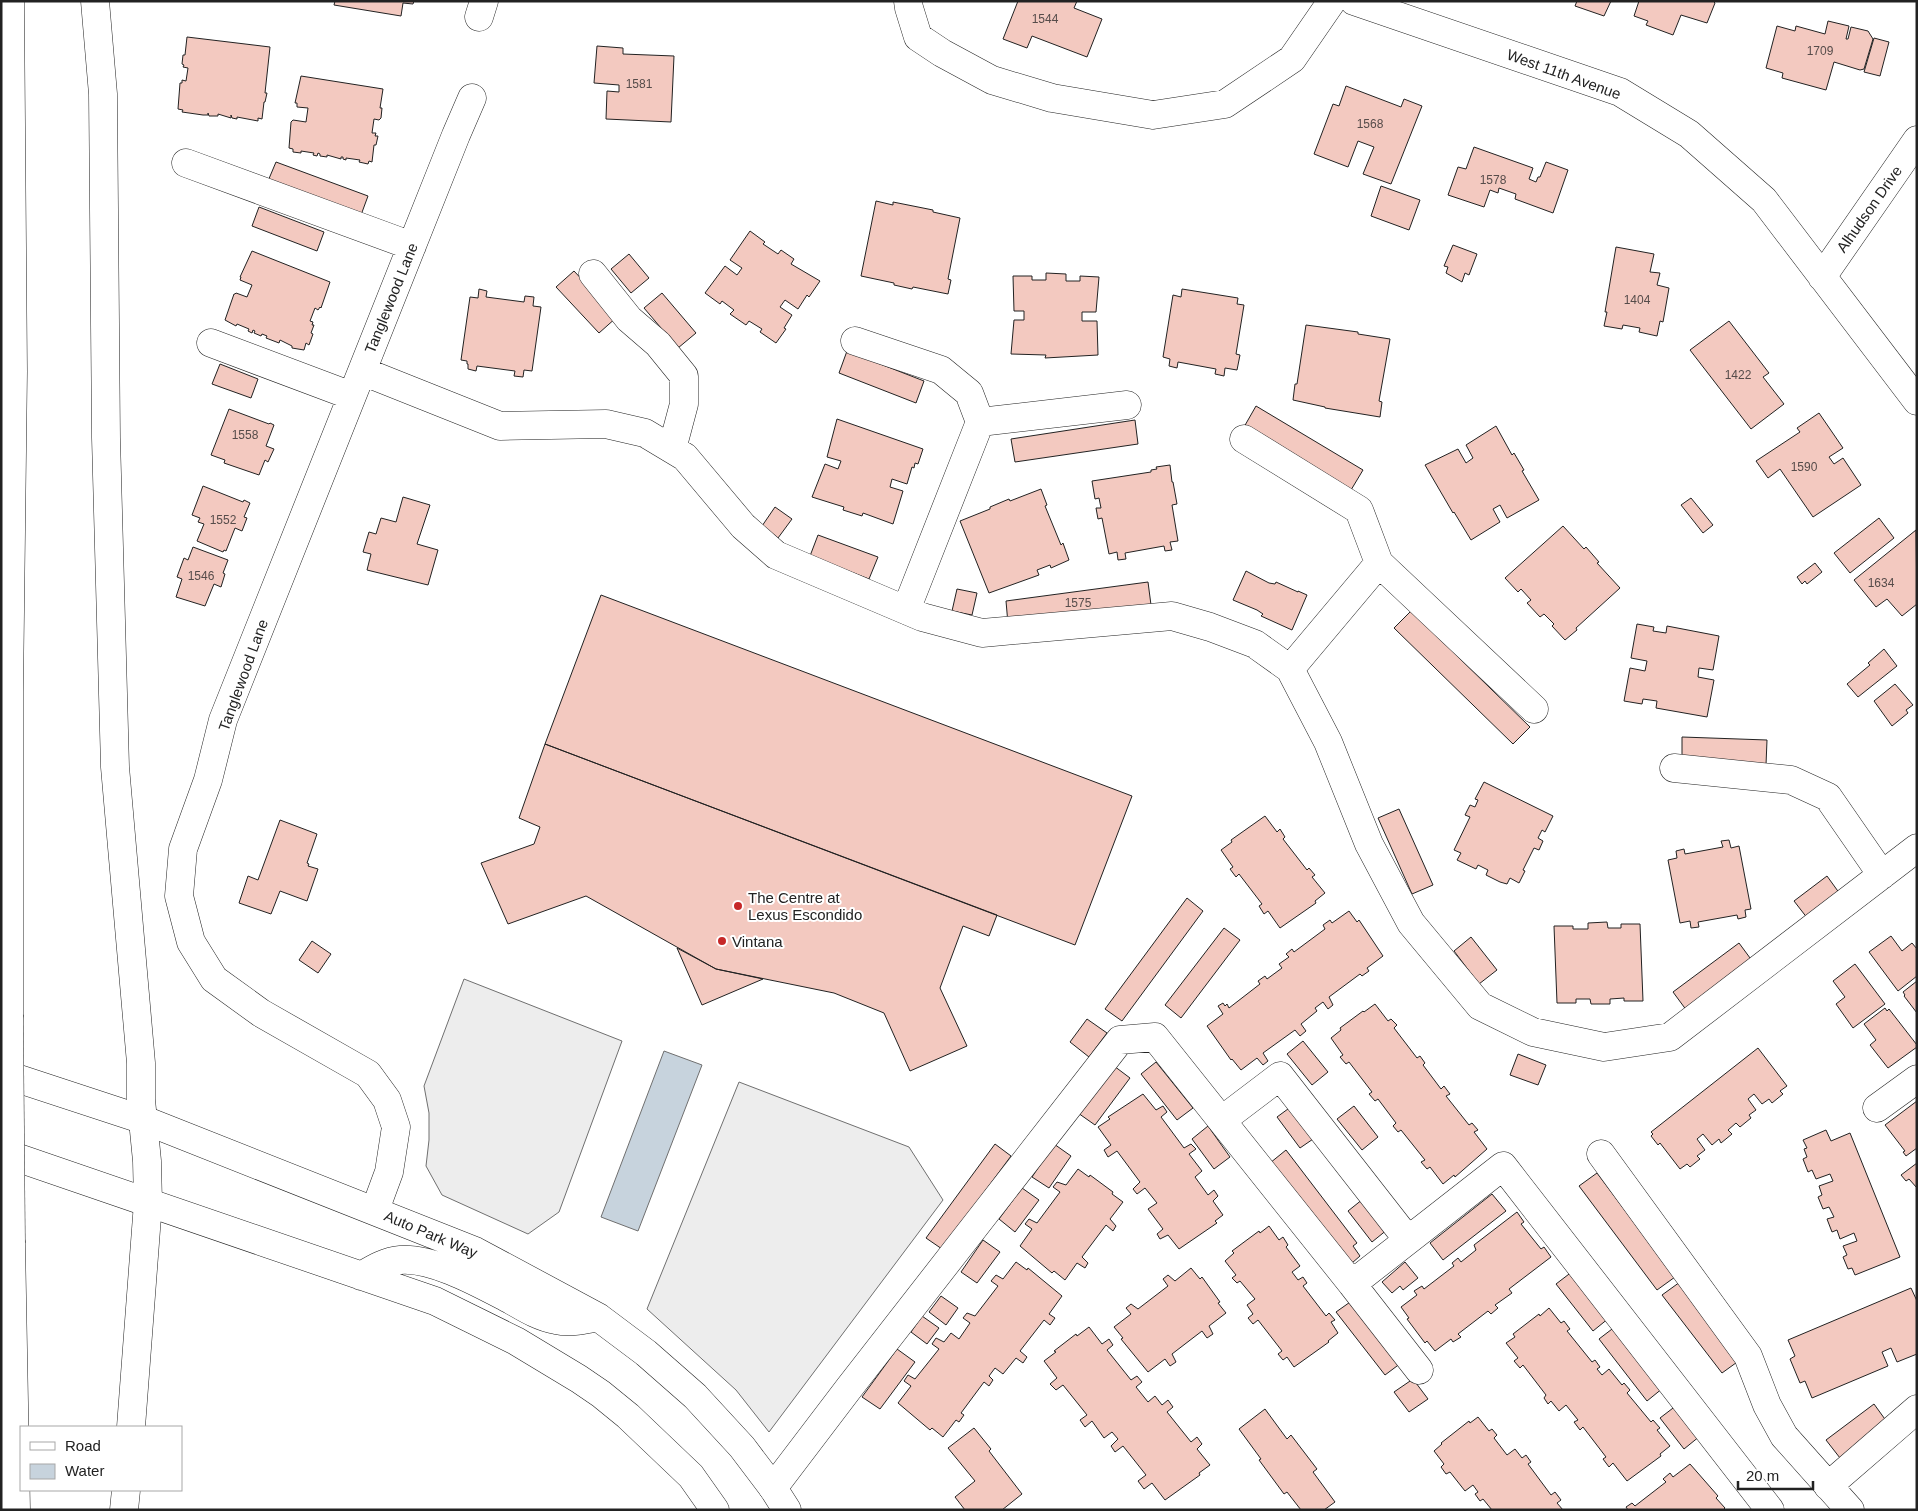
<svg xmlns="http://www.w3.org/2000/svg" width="1918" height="1511" viewBox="0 0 1918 1511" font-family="Arial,sans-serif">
  <rect width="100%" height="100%" fill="#fff"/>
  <path fill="#ededed" stroke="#6f6f6f" d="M464,979L622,1041L559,1212L528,1234L442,1195L426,1166L429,1140V1113L424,1086Z
    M739,1082L909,1147L943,1200L769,1432L736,1390L647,1309Z"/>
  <path fill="#c7d3dd" stroke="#6f6f6f" d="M664,1051L702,1065L638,1231L601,1217Z"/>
  <path fill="#f3c9c0" stroke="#222" d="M335,1H414L413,4L403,3L401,16L334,5Z
    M1018,1H1077L1074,8L1102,19L1087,57L1032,36L1027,48L1003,39Z
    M1577,1H1611L1604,16L1575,6Z
    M1639,1H1713L1715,3L1707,23L1681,15L1673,35L1646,25L1648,21L1634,16Z
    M1828,21L1849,26L1846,39H1848L1851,27L1868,31L1873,39L1864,69L1860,70L1834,62L1826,90L1782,78L1783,73L1766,68L1777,26L1795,31L1796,26L1825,34Z
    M187,37L270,47L265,93H267L265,102H264L262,119L258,118V121L237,117V119L232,118L231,115V118L218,114V116H209L208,113V115H203L182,112L183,110L178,109L180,83H182V80L186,81L188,68L183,67L184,65L182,64L183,55H185Z
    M1874,38L1889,42L1880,76L1864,72Z
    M597,46L623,48V54L674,56L671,122L606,119L607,91L619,92V85L594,83Z
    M301,76L383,89L380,108H382L381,118L379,120L374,119L372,133H376L375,136H378L376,145H374L372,162L369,161L368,164L359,162L360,160L346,158V160L343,159V157H341V159L327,155V157L320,156V154L318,153L317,156L313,155L314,153L301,151V153L293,152V149L289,148L291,122L293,120L306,122L308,108L297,107V103H295Z
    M1346,86L1401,107L1404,99L1422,106L1391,184L1363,174L1374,147L1358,141L1348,167L1314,154L1333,104L1339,106Z
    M1474,147L1533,168L1529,179L1536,182L1538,177H1540L1546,162L1568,170L1553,213L1515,199L1516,194L1499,188L1498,193L1490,190L1484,207L1448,195L1458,167L1466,169Z
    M276,162L368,196L361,215L268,181Z
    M1381,186L1420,200L1409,230L1371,216Z
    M876,201L893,205V202L933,210V212L960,218L948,279L951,280L948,294L913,287L912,289L894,285V283L861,276Z
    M259,207L324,232L317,251L252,226Z
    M750,231L765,242L763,244L778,254L781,250L794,259L791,264L820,281L809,297L807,295L798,309L785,300L780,307L792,315L784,328L786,329L776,343L760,332L762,329L749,321L746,325L730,314L734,310L722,301L720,304L705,293L725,266L737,275L742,268L730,260Z
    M1453,245L1477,254L1469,275L1465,273L1462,282L1446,273L1448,267L1444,266Z
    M1616,247L1654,254L1650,272L1660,273L1657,285L1669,288L1663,322L1660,321L1657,336L1639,332L1640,328L1623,325L1622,329L1604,326L1607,312H1605Z
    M252,251L330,282L321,308L320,307L318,310L315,308L310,321L313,322L312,325H314L311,333L313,334L309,345L306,343L304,350L292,348V346L280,340L279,343L266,338L267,336L262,334L261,336L254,333L255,331L253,330L252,333L248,331L249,329L237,324L236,326L225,320L234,294H235L236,293L247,297L252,285L240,280L241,277H240Z
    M629,254L649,278L631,293L611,269Z
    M574,271L617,317L599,333L556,287Z
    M1046,273L1066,274V281H1080V276L1099,277L1096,312H1082V321H1097L1098,355L1045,358L1046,355L1011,354L1014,320H1024V311H1014L1013,276H1032V280H1046Z
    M479,289L487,291L486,297L524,302L525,296L534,297L533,306L541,307L532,371L524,370L523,377L514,376L515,371L477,366L476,371L468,369V364H467V361L461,360L470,297L478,298Z
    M1182,289L1238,298L1237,304L1244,305L1236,354L1240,355L1237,370L1225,368L1224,376L1215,374L1216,369L1178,362L1177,368L1169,366L1170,359L1163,357L1173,295L1181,297Z
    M662,293L696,333L678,348L644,308Z
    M1729,321L1769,373L1763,377L1784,404L1751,429L1690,350Z
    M1306,325L1358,332V334L1390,339L1379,401L1382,402L1380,417L1325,408V407L1293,400L1295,384H1297Z
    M847,351L924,381L916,403L839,373Z
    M220,364L258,379L251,398L212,384Z
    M1256,406L1363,470L1351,490L1244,427Z
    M229,409L269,424L270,423L274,425L266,446L274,449L268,462L265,460L259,475L224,463L225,460L211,455Z
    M1819,413L1843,448L1829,457L1834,464L1843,458L1861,485L1813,517L1780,469L1768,478L1756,461L1800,432L1797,428Z
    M837,419L923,449L918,464L915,463L914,468L912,467L907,484L892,479L890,487L903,491L893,524L863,513L862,516L843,510L844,507L812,497L825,464L838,469L841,461L827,457Z
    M1135,420L1138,444L1015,462L1011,439Z
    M1496,426L1512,455L1514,453L1524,470L1522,471L1539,500L1507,518L1500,505L1493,509L1500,522L1471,540L1454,512L1453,513L1425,465L1458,449L1466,463L1473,458L1466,445Z
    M1170,465L1172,482H1173L1177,504L1172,505L1178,541L1170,542L1172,550L1165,551L1164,546L1125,553L1126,559L1118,560L1117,552L1109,554L1102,518L1098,519L1096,508H1101L1099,498L1095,499L1092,481L1151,472V470L1157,469L1156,467Z
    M203,486L243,502L244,500L250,503L244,517L247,518L242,531L235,528L226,551L224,550L223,552L197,541L204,524L198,522L200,518L192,515Z
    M1041,489L1047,505L1045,506L1061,545L1063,543L1069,560L1051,568L1050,565L1037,570L1039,575L989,593L960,521L990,509V507L1009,499L1010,501Z
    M403,497L430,505L417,544L438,550L428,585L367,570L371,554L363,552L369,532L376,534L381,518L396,522Z
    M1691,498L1713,525L1703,533L1681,505Z
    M775,507L792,519L778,538L762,526Z
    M1879,518L1894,538L1850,573L1834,553Z
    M1563,526L1584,549L1586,547L1599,562L1597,563L1620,588L1576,628L1577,630L1565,640L1552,626L1554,624L1544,614L1540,617L1527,603L1531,600L1521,589L1518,592L1505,578Z
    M1916,530L1917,604L1902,616L1887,599L1876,607L1854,580Z
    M818,535L878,557L869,579L810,556Z
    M193,547L228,560L223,573L225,574L221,587L214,584L205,606L176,597L182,579L177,577L184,558L188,560Z
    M1815,563L1822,572L1807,584L1805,581L1802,584L1797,577Z
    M1246,571L1269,583L1275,584L1276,582L1298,592V591L1307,595L1292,630L1261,616L1263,614L1257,610L1233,600Z
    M1148,582L1151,605L1008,624L1006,601Z
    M957,589L977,593L972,615L952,611Z
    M601,595L1132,796L1075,945L545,744Z
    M1411,611L1530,727L1513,744L1394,628Z
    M1637,624L1654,627L1653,631L1666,633L1667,626L1719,636L1713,670L1699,668L1698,677L1714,680L1707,717L1656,708L1657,701L1643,699L1642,704L1624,701L1630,668L1645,671L1647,661L1631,658Z
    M1884,649L1897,666L1858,697L1847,684L1870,665L1868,663Z
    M1895,684L1913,705L1906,710L1908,713L1892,726L1874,701Z
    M1682,737L1767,740L1766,765L1682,762Z
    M545,744L997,915L989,936L963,926L940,988L967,1046L910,1071L884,1013L834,993L716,969L586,896L508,924L481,863L534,844L540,827L519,818Z
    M1484,782L1553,816L1545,832L1542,830L1538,838L1543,841L1539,850L1534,848L1523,870L1525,871L1519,883L1510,878L1507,884L1500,882L1486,875L1488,870L1478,865L1476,869L1457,860L1461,853L1454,850L1470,817L1465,815L1470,805L1475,807L1478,800L1475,799Z
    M1399,809L1433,885L1412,894L1378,818Z
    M1265,816L1277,832L1280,829L1285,837L1283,839L1307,870L1309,868L1315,875L1312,877L1325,893L1315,901L1316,903L1280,928L1268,911L1264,914L1259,906L1262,904L1239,874L1236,877L1230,869L1233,867L1221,850L1232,842L1231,840Z
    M280,820L317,834L307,863L309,864L308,866L318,869L307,901L280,891L271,914L239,903L248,876L258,880Z
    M1729,840L1731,848L1739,846L1751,909L1745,910L1746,917L1738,919L1737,915L1698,922L1699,927L1691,928L1690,921L1680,923L1668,860L1677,858L1676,851L1684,849L1685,854L1723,847L1721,841Z
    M1827,876L1840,894L1808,919L1794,901Z
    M1187,898L1203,911L1122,1021L1105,1009Z
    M1349,911L1357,922L1359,920L1383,956L1367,968L1369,971L1362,976L1360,974L1329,997L1333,1005L1328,1009L1323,1002L1315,1008L1317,1011L1301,1024L1306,1031L1300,1036L1295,1030L1263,1053L1268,1061L1263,1065L1257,1058L1241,1070L1232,1059L1231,1060L1207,1026L1223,1014L1218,1006L1223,1003L1225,1006L1227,1004L1229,1008L1260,984L1258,981L1265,976L1267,979L1282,968L1279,964L1289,957L1286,954L1292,949L1294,952L1325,929L1323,925L1330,920L1332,923Z
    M1607,922L1608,928H1621V924H1640L1643,1001H1624V998L1610,999V1004H1591L1590,999H1576V1003H1557L1554,926H1573V929H1588V923Z
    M1224,928L1240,940L1181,1018L1165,1005Z
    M1891,936L1902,951L1912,943L1917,949V976L1898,991L1869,952Z
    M1471,937L1497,970L1479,984L1454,951Z
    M312,941L331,954L318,973L299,960Z
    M1739,943L1753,962L1687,1011L1673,992Z
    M677,948L716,969L763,979L702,1005Z
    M1855,964L1885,1004L1853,1028L1836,1004L1845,997L1833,981Z
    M1917,981V1013L1904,996L1905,995L1903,992Z
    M1375,1004L1388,1021L1391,1019L1397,1025L1394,1028L1417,1058L1420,1056L1425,1063L1423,1065L1441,1089L1444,1086L1450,1094L1446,1096L1469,1125L1472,1123L1478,1130L1474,1132L1487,1149L1455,1177L1454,1175L1443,1184L1430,1167L1427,1169L1421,1162L1425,1160L1401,1130L1398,1132L1393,1126L1396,1123L1378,1099L1375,1101L1369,1094L1372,1092L1349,1062L1346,1064L1340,1057L1343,1055L1331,1038L1341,1030L1340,1028L1363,1011L1364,1012Z
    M1885,1008L1887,1011L1889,1009L1917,1045V1047L1888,1068L1870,1045L1876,1040L1864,1024Z
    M1087,1019L1107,1033L1089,1057L1070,1042Z
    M1303,1041L1328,1072L1312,1085L1287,1054Z
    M1758,1048L1787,1086L1780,1091L1783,1094L1772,1103L1769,1099L1762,1104L1754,1094L1748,1099L1756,1110L1749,1115L1751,1118L1740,1127L1736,1123L1728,1130L1732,1134L1721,1143L1719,1139L1712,1145L1703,1134L1697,1139L1705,1150L1697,1156L1700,1159L1690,1167L1687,1164L1680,1169L1660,1143L1658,1145L1651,1136L1653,1134L1651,1132Z
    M1518,1054L1546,1065L1538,1085L1510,1075Z
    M1156,1062L1193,1108L1177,1120L1141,1074Z
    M1114,1066L1130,1078L1095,1125L1078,1113Z
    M1143,1094L1156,1110L1163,1106L1167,1112L1161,1117L1184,1148L1191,1144L1196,1149L1189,1154L1202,1171L1195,1177L1208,1195L1214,1190L1218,1196L1213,1201L1223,1215L1215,1221L1217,1223L1179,1249L1168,1235L1160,1239L1157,1234L1163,1229L1148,1209L1157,1203L1145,1188L1137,1194L1133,1189L1140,1182L1117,1151L1108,1157L1104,1150L1111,1145L1098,1127L1110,1119L1108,1117Z
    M1917,1101V1148L1906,1156L1903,1152L1905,1151L1885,1125Z
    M1292,1106L1316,1137L1300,1148L1277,1117Z
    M1354,1106L1378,1137L1362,1150L1337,1119Z
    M1208,1126L1230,1157L1214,1169L1192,1139Z
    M1826,1130L1831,1141L1850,1133L1900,1257L1855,1275L1852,1268L1848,1269L1843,1257L1847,1255L1843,1246L1857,1241L1854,1233L1840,1239L1837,1230L1832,1232L1827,1219L1834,1217L1829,1207L1823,1209L1818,1197L1822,1195L1819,1186L1833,1181L1830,1174L1816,1179L1812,1170L1808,1172L1803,1159L1807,1157L1804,1149L1807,1148L1803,1140Z
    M995,1144L1011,1156L942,1249L926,1238Z
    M1054,1144L1071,1156L1049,1188L1032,1177Z
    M1286,1150L1357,1243L1353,1246L1360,1256L1352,1263L1270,1163Z
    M1917,1163V1188L1909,1179L1906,1181L1901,1175Z
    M1078,1169L1089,1177L1090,1175L1113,1192L1112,1194L1123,1202L1110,1219L1116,1226L1113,1231L1106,1225L1082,1257L1088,1263L1085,1268L1077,1263L1065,1280L1054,1271L1052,1273L1020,1246L1032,1229L1025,1224L1029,1219L1037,1223L1060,1192L1053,1187L1057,1182L1066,1185Z
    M1597,1173L1675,1277L1657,1290L1579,1186Z
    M1022,1188L1039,1200L1015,1232L999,1219Z
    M1492,1194L1506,1211L1443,1260L1430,1243Z
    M1363,1199L1388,1229L1372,1242L1348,1211Z
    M1517,1212L1524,1222L1521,1224L1541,1249L1544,1247L1551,1257L1509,1289L1512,1293L1495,1305L1498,1308L1491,1314L1488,1311L1458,1334L1461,1337L1453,1342L1451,1339L1435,1351L1427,1341L1425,1343L1407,1319L1409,1318L1401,1307L1417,1295L1414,1291L1422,1286L1424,1289L1454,1266L1452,1263L1458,1258L1461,1262L1476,1250L1474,1245Z
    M1269,1226L1279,1240L1283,1237L1288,1245L1286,1247L1300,1266L1292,1272L1298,1280L1303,1277L1307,1283L1303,1286L1326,1316L1329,1313L1335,1320L1331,1322L1338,1333L1328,1341L1329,1342L1294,1367L1287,1357L1283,1360L1278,1354L1282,1351L1258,1320L1253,1324L1248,1318L1253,1314L1247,1305L1255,1299L1240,1281L1237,1283L1232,1278L1236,1275L1225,1261L1234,1253L1232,1251L1259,1231L1260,1233Z
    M983,1240L1000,1252L977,1283L961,1272Z
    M1016,1262L1027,1270L1028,1268L1062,1296L1049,1314L1055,1318L1050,1325L1044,1320L1020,1351L1027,1357L1023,1363L1016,1358L1003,1374L995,1368L989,1376L993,1380L989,1386L984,1382L961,1413L964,1415L959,1422L956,1420L943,1437L932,1428L930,1430L898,1403L911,1386L904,1381L908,1375L915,1379L939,1349L932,1344L936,1338L944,1342L951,1333L959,1339L970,1323L963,1318L967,1313L975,1316L998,1286L991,1281L996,1275L1003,1279Z
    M1405,1262L1418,1278L1403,1290L1400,1286L1392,1293L1382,1282Z
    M1191,1268L1200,1279L1202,1277L1220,1302L1218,1303L1226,1313L1209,1326L1213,1334L1207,1338L1202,1331L1172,1354L1176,1362L1170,1366L1165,1359L1148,1372L1121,1339L1123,1338L1114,1327L1131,1314L1126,1308L1131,1304L1138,1309L1168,1286L1163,1279L1168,1275L1175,1281Z
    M1573,1271L1609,1318L1593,1331L1556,1284Z
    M1680,1282L1740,1360L1722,1373L1662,1295Z
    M1911,1288L1917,1301V1354L1897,1362L1891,1348L1882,1352L1888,1366L1812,1398L1805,1381L1800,1383L1790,1359L1795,1356L1788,1340Z
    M941,1296L958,1308L946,1325L929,1312Z
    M1353,1300L1401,1363L1385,1375L1336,1312Z
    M1549,1308L1561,1323L1564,1321L1570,1329L1567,1331L1592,1362L1595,1360L1600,1367L1597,1369L1602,1375L1609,1369L1622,1385L1624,1383L1630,1390L1627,1393L1651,1422L1653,1420L1660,1428L1657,1430L1670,1446L1660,1454L1661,1456L1627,1481L1613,1463L1609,1467L1603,1459L1606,1457L1583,1427L1580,1430L1574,1422L1578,1420L1566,1405L1559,1411L1551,1401L1548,1404L1544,1398L1546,1395L1523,1365L1520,1368L1514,1361L1518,1358L1506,1343L1515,1337L1513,1334L1539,1314L1540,1316Z
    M922,1316L939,1328L927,1344L911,1332Z
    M1616,1326L1663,1388L1647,1401L1599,1339Z
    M1089,1327L1102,1344L1109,1339L1113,1345L1107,1350L1131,1380L1137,1376L1142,1382L1136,1387L1148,1402L1155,1396L1162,1405L1168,1400L1173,1407L1167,1412L1191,1442L1197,1437L1202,1444L1197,1449L1210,1465L1199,1473L1200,1475L1165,1500L1152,1483L1144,1489L1138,1481L1146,1475L1123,1446L1115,1452L1111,1446L1118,1439L1112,1432L1104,1438L1092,1421L1085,1427L1080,1420L1087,1415L1063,1385L1056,1390L1050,1384L1057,1378L1044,1361L1056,1352L1054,1351L1076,1334L1077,1336Z
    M897,1349L915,1362L880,1409L862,1397Z
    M1413,1379L1428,1399L1409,1412L1394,1392Z
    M1874,1404L1887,1422L1840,1458L1826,1440Z
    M1677,1405L1700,1436L1684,1449L1660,1418Z
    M1265,1409L1287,1439L1291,1435L1317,1469L1313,1472L1335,1502L1324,1510H1301L1287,1492L1284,1494L1259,1460L1261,1459L1239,1429Z
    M1478,1417L1489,1431L1492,1429L1497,1435L1494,1438L1507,1455L1515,1449L1522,1458L1526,1455L1531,1462L1528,1464L1551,1495L1555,1492L1561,1500L1557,1503L1563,1510H1492L1483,1499L1480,1501L1475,1494L1478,1492L1473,1485L1465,1491L1450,1472L1446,1474L1441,1467L1444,1464L1434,1451L1442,1444L1441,1443L1469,1421L1470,1423Z
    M974,1428L991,1449L989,1451L1022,1494L1002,1510H965L955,1497L975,1481L948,1448Z
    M1690,1464L1718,1496L1716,1498L1725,1508L1723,1510H1628L1626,1507L1632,1503L1635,1506L1666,1482L1663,1479L1670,1473L1673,1477Z"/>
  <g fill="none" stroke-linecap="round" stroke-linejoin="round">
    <g stroke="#222" stroke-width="29">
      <path id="minor" d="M908,1L909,8L918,37L942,53L992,80L1052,98L1153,115L1225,104L1292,59L1332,1
        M1354,1L1620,92L1689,134L1764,200L1917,401
        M479,17L484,1
        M186,163L412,246
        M593,274L629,319L658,344L684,376V404L672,449
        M1822,277L1917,140
        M855,341L941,370L969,393L980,422
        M211,343L352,396
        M362,371L500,426L606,424L645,433L685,457L743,526L776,555L922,617L982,633L1172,616L1210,627L1255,644L1290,669L1328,742L1369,844L1411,923L1480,1006L1533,1032L1604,1047L1670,1037L1917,848
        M1244,439L1359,510L1379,563
        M906,610L980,422L1127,405
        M1290,669L1379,563L1534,709
        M1674,768L1791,780L1828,797L1882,875
        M1877,1108L1917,1079
        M1222,1120L1280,1076L1408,1240
        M1601,1154L1748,1356L1767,1405L1784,1436L1850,1510
        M375,1210L389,1172L396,1127L387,1100L368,1074L261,1013L214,979L191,942L179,896L183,849L208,780L223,720L456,135L472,98
        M1352,1284L1419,1370
        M1828,1486L1917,1409
        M773,1488L849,1388L1120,1040L1155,1037L1352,1284L1503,1166L1770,1510"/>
    </g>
    <g stroke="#222" stroke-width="29">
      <path id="major" d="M1,1073L144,1120L475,1251L598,1317L646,1353L695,1396L742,1447L773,1488L787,1510
        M1,1152L435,1301L516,1341L579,1379L601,1394L628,1416L691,1476L715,1510
        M361,1276C373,1269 386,1261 400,1260C433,1257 482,1285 511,1300C525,1308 539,1317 556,1320C570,1323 584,1320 598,1317"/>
    </g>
    <g stroke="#222" stroke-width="29">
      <path id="highway" d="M95,1L103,94L106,438L115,767L141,1063V1100L147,1161L148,1203L131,1427
        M9,1015V692L13,371L10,1
        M11,1243L16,1510
        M124,1510L126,1490"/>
    </g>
    <use href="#minor" stroke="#fff" stroke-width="28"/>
    <use href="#major" stroke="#fff" stroke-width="28"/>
    <use href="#highway" stroke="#fff" stroke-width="28"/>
    <g stroke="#222" stroke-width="29" stroke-linecap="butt">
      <path id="highway-bridge" d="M9,1015L11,1243"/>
    </g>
    <use href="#highway-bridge" stroke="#fff" stroke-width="28"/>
  </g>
  <g fill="#c62828" stroke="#fff" stroke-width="2">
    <circle cx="738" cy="906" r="5"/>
    <circle cx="722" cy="941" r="5"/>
  </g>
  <g text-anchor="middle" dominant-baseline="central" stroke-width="4" stroke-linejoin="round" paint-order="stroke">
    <g font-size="12" fill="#564c4a">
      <text x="1045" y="19">1544</text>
      <text x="1820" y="51">1709</text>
      <text x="639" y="84">1581</text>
      <text x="1370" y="124">1568</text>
      <text x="1493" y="180">1578</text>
      <text x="1637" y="300">1404</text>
      <text x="1738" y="375">1422</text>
      <text x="245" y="435">1558</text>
      <text x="1804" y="467">1590</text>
      <text x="223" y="520">1552</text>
      <text x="201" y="576">1546</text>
      <text x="1881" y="583">1634</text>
      <text x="1078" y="603">1575</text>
    </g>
    <g font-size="15" fill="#222" stroke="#fff">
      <text transform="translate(1564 74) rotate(20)">West 11th Avenue</text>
      <text transform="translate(1869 209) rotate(-55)">Alhudson Drive</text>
      <text transform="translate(391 298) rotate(-68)">Tanglewood Lane</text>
      <text transform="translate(243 675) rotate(-70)">Tanglewood Lane</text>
      <text transform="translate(431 1234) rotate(23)">Auto Park Way</text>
    </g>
    <g font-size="15" fill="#222" stroke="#fff" text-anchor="start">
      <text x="748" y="897">The Centre at<tspan x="748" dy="17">Lexus Escondido</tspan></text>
      <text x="732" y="941">Vintana</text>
    </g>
  </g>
  <rect width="1918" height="1511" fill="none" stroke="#222222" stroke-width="5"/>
  <rect x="20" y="1426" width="162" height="65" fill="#ffffff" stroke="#a7a7a7"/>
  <rect x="30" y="1442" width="25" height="8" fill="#ffffff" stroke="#a7a7a7"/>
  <text x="65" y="1451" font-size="15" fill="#222222">Road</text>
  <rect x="30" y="1464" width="25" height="15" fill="#c7d3dd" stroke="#a7a7a7"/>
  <text x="65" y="1476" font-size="15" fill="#222222">Water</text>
  <path d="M1738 1481v8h75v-8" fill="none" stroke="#222222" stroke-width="2.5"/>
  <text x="1746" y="1481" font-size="15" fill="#222222" stroke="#ffffff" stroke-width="4" paint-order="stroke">20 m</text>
</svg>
